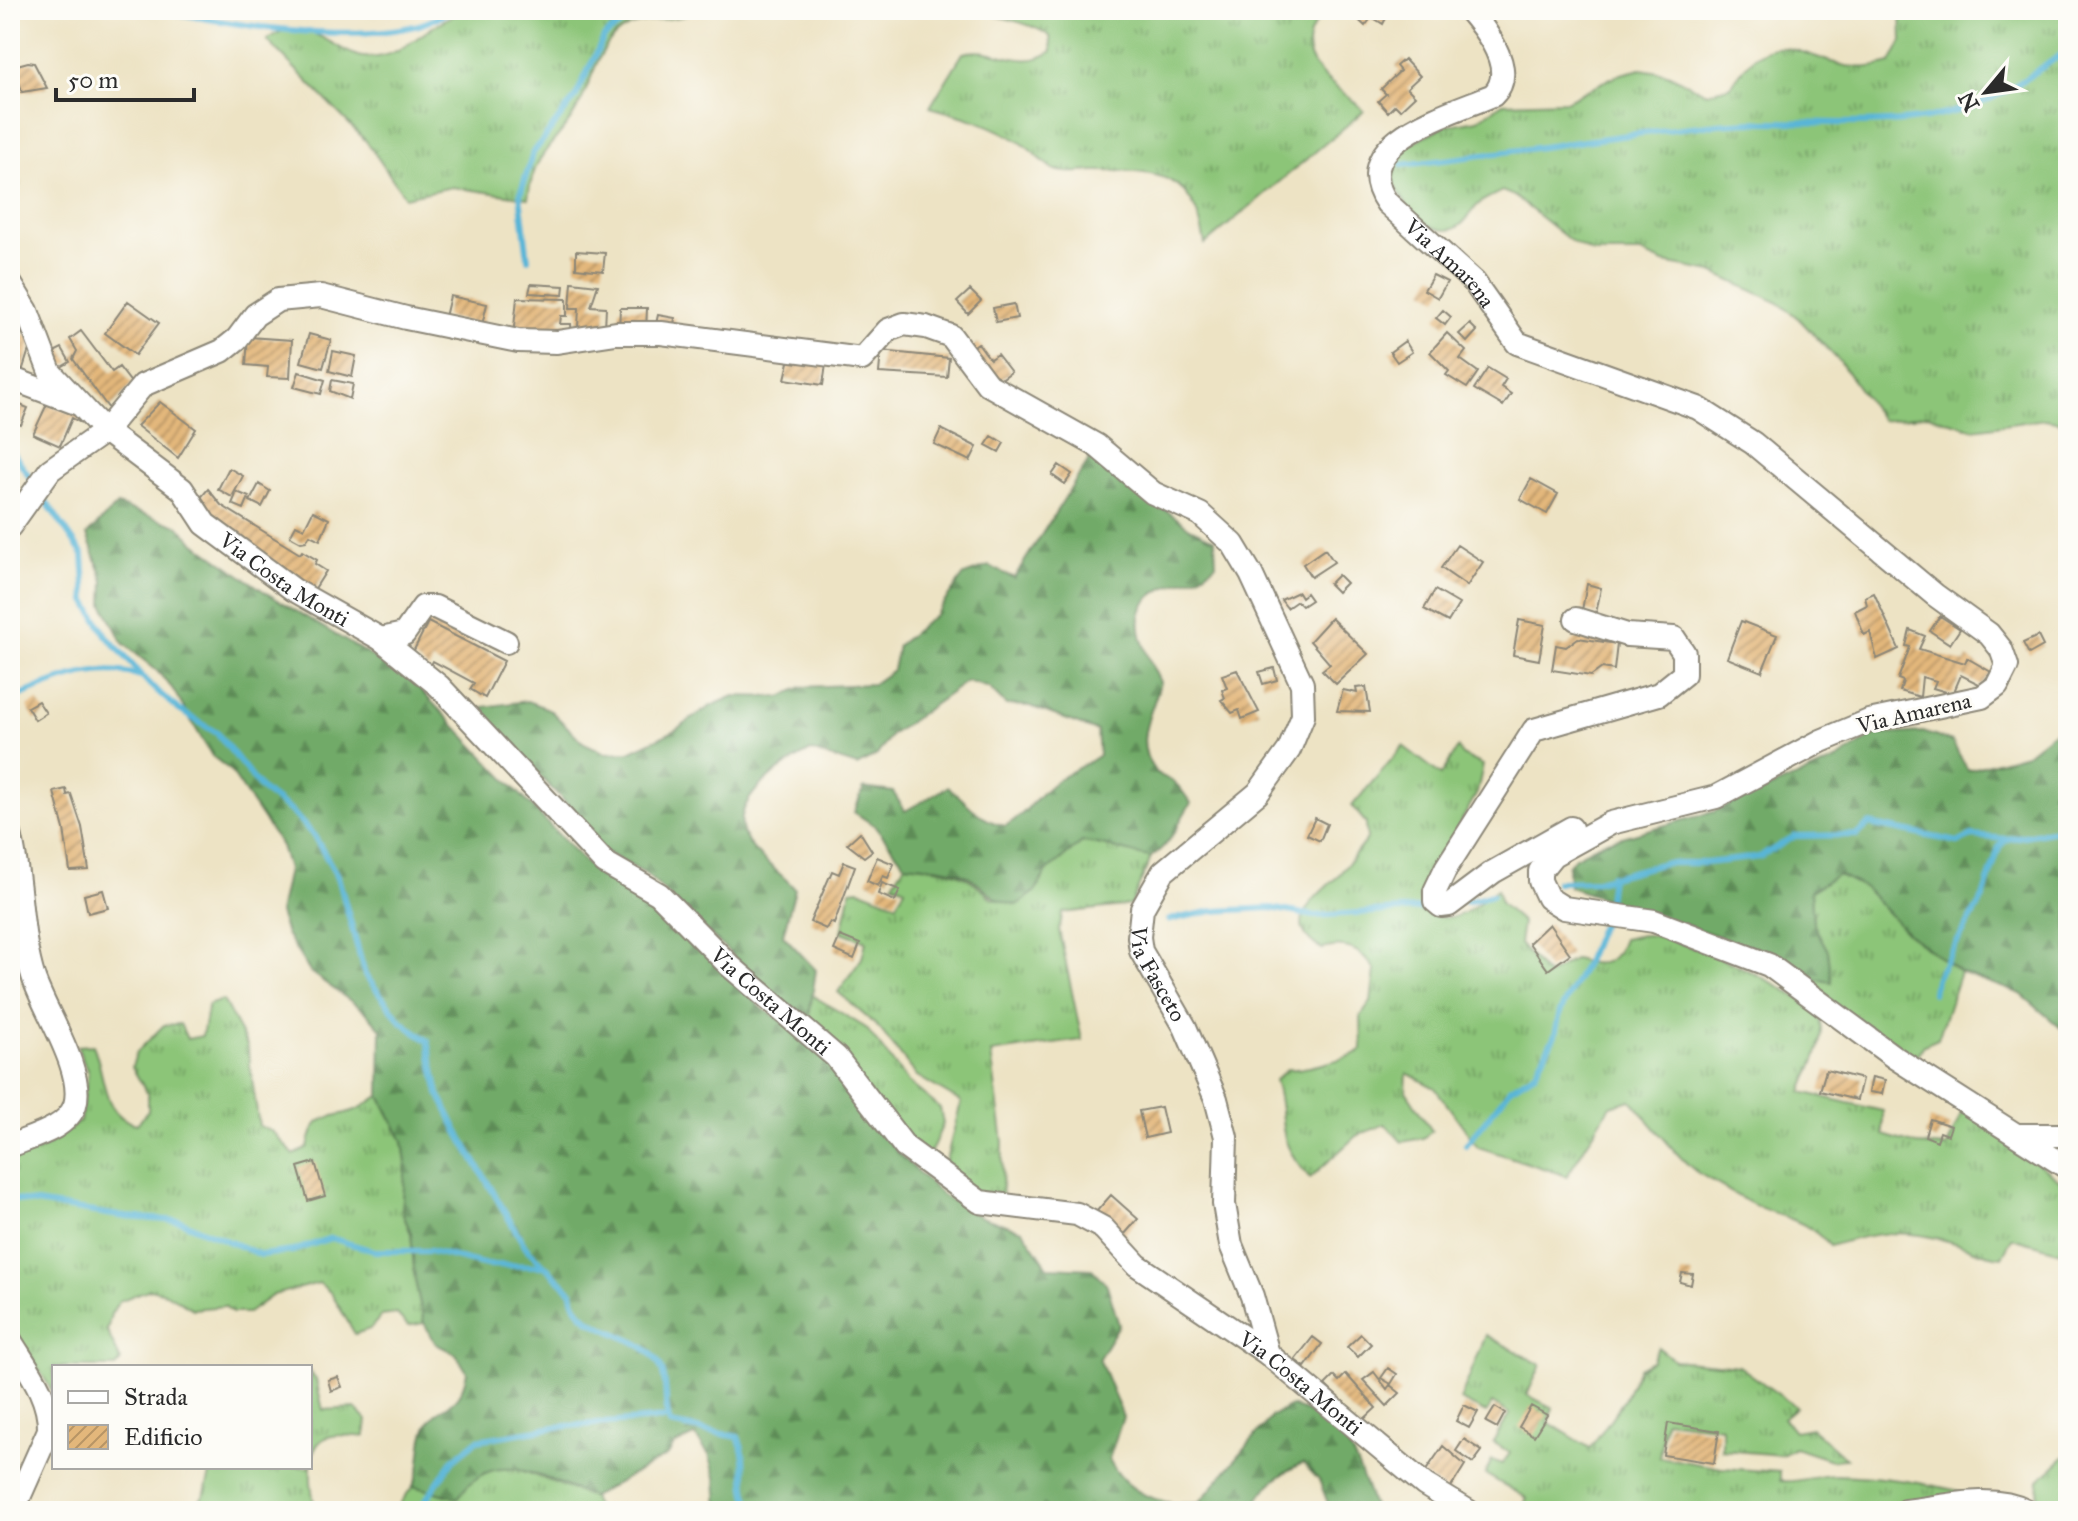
<svg xmlns="http://www.w3.org/2000/svg" width="2078" height="1521" viewBox="0 0 2078 1521" font-family="'IM FELL Great Primer',serif">
  <defs>
    <pattern id="grass-tufts" width="24" height="20" patternUnits="userSpaceOnUse" patternTransform="scale(2)"><rect width="24" height="20" fill="#8cc578"/><path d="M3 7l-1-3M5 7V3M7 7l1-3M15 17l-1-3M17 17v-4M19 17l1-3" fill="none" stroke="#73a063"/></pattern>
    <pattern id="forest-firs" width="22" height="20" patternUnits="userSpaceOnUse" patternTransform="scale(2)"><rect width="22" height="20" fill="#71aa68"/><path d="M5 1l3.5 6h-7zM16 11l3.5 6h-7z" fill="#5d8b56"/></pattern>
    <pattern id="building-hatch" width="6" height="6" patternUnits="userSpaceOnUse" patternTransform="scale(2)"><rect width="6" height="6" fill="#e3b77b"/><path d="M-1 1l2-2M0 6l6-6M5 7l2-2" fill="none" stroke="#b89565"/></pattern>
  </defs>
  <rect width="100%" height="100%" fill="#fdfcf7"/>
  <filter id="ink" filterUnits="userSpaceOnUse"><feTurbulence type="fractalNoise" baseFrequency=".0125" numOctaves="2"/><feDisplacementMap in="SourceGraphic" scale="16" xChannelSelector="R" yChannelSelector="G"/><feConvolveMatrix kernelMatrix="1 2 1 2 8 2 1 2 1" color-interpolation-filters="sRGB"/></filter>
  <filter id="wash" filterUnits="userSpaceOnUse"><feTurbulence type="fractalNoise" baseFrequency=".006" numOctaves="4" result="noise"/><feDisplacementMap in="SourceGraphic" scale="32" xChannelSelector="R" yChannelSelector="G"/><feGaussianBlur stdDeviation="1.8" result="paint"/><feColorMatrix in="noise" values="0 0 0 0 0 0 0 0 0 0 0 0 0 0 0 0 0 1.4 0 .05"/><feComposite in="paint" operator="in"/></filter>
  <g filter="url(#wash)">
    <rect width="100%" height="100%" fill="#ede3c4"/>
    <path fill="url(#grass-tufts)" stroke="#5c7852" stroke-width="2" d="M518,10H699C672,25 636,14 613,38C595,56 590,87 577,109C556,147 535,147 528,198L452,187L405,197L366,141L267,40C303,9 337,54 363,57C401,62 425,25 457,14C476,8 498,16 518,10Z
      M979,10H1324C1320,20 1311,26 1309,38C1301,72 1347,91 1364,111L1205,244C1193,172 1160,171 1095,171C1081,171 1067,175 1053,169C1048,166 1029,148 1020,142C992,124 963,116 930,107L963,53C993,44 1023,73 1052,51L1050,36C1030,22 1002,19 979,10Z
      M1901,10H2068V423L2045,419L1974,429L1928,415L1882,421L1840,362L1799,319L1779,303L1712,272L1664,263L1641,253H1593L1572,242L1514,196L1502,191C1495,195 1486,198 1480,203C1470,211 1466,225 1453,229C1422,238 1386,185 1392,158L1400,149L1444,126L1477,120L1503,103L1566,101L1617,75L1641,69L1665,73L1707,93L1731,86C1768,27 1788,50 1842,65C1859,70 1874,67 1891,63L1902,41Z
      M1403,746L1441,775L1458,748L1462,755L1483,765L1477,793L1419,897L1426,913C1459,926 1471,908 1497,889L1501,904L1522,922L1519,944L1547,975L1575,959C1600,968 1614,965 1623,939C1631,938 1640,934 1648,935C1676,936 1815,993 1821,1022C1826,1045 1809,1071 1802,1092L1883,1111V1135L1917,1145L1947,1147L1962,1112L1971,1114L2068,1186V1254L2012,1238L2002,1257C1981,1255 1968,1246 1948,1241C1902,1228 1875,1232 1830,1246C1800,1213 1776,1219 1743,1199C1728,1191 1714,1182 1700,1174C1681,1163 1648,1118 1631,1100L1610,1106L1567,1176L1478,1147L1435,1088L1407,1073L1406,1091L1432,1131L1423,1138L1402,1142L1385,1124L1356,1136L1310,1178C1271,1134 1289,1127 1275,1080L1287,1069C1300,1071 1351,1058 1362,1050L1361,1016L1371,1002L1375,970C1361,949 1346,942 1322,949C1281,925 1312,900 1336,878C1347,866 1357,851 1367,839L1366,823L1352,806Z
      M1082,842C1107,843 1127,854 1151,857L1131,905L1063,913L1059,930L1082,1040L991,1053L1003,1142L1002,1199L979,1195L945,1164L961,1102L917,1076L879,1028L838,992L862,958L866,941L842,932L851,890L859,889L897,904L905,888L893,883L905,864C945,869 964,868 992,899L1035,892L1046,872Z
      M1837,874L1865,888L1908,934L1960,972L1938,1039L1924,1045L1916,1057L1835,1005L1813,979L1831,981L1828,951L1813,924L1811,891Z
      M810,994L866,1028L908,1082L940,1108L943,1124L929,1156C879,1123 851,1061 809,1017Z
      M223,1000L247,1045L259,1126L273,1132L294,1155L308,1148C315,1109 330,1121 358,1109C365,1106 371,1100 380,1096L403,1141L406,1163L402,1212L411,1233L415,1280L424,1323L408,1326L397,1314L381,1316L370,1329L355,1334L331,1293L319,1283L273,1295L248,1313H232L225,1306L193,1309L166,1293L150,1289L119,1301L111,1314L107,1331L121,1361L116,1367H54V1394L10,1323V1161L47,1146L80,1121L88,1073L77,1046L93,1045C106,1074 100,1116 137,1124L148,1111V1095L132,1067L136,1053L164,1025L180,1024L187,1039L202,1036L208,1005Z
      M1486,1335L1541,1365L1527,1395L1553,1408L1548,1422L1590,1448L1624,1400L1639,1368L1652,1361L1658,1347L1674,1360L1739,1366L1796,1407L1783,1418L1794,1431L1811,1428L1846,1459L1831,1460L1795,1448L1782,1455L1722,1450V1427L1665,1420L1659,1457L1722,1468L1780,1472V1481C1800,1483 1817,1475 1836,1475C1880,1476 1928,1483 1971,1494L1836,1511H1521L1527,1498L1485,1474L1492,1460L1502,1464L1510,1453L1493,1442L1510,1414L1492,1403L1486,1413L1460,1400Z
      M310,1372L316,1380L323,1410L355,1408L367,1420L365,1436C354,1437 342,1434 332,1436C302,1441 311,1491 316,1511H192L205,1493L212,1467H310Z
      M2068,1454V1511H2045L2038,1497L2039,1480Z
      M510,1466L592,1497L597,1511H373L396,1509L413,1486L458,1498C472,1476 485,1470 510,1466Z"/>
    <path fill="url(#forest-firs)" stroke="#4e6a4a" stroke-width="2" d="M1092,455L1190,528L1215,540L1216,564C1196,581 1194,577 1172,585C1119,603 1143,647 1160,682C1153,714 1132,739 1154,770C1159,777 1169,778 1175,783C1181,788 1186,797 1191,803C1176,825 1174,841 1151,857C1127,854 1107,843 1082,842L1046,872L1035,892L1017,905C985,898 996,895 974,880C954,866 928,867 905,864L875,826L854,812L864,788L893,792L905,811L948,787C972,805 976,819 1005,826C1030,812 1038,792 1059,779C1073,770 1086,765 1099,755L1097,731L1030,706L1006,705L989,688L967,681L891,735L877,755L857,766L811,751C783,765 725,801 746,839C757,858 781,872 795,889L783,935L816,970L809,1017L779,999L646,874L605,852L570,807L483,718V707L527,701L549,709L584,743L606,753L629,752L672,732L711,706L734,696L781,697L802,687L873,684L893,670L898,645L935,615L964,575L989,566L1014,578Z
      M117,505L178,526L195,543L265,592L412,681L597,875L655,905L763,1009L804,1034L829,1057L897,1152L942,1195L981,1217L1023,1230L1048,1267L1092,1269L1107,1285L1119,1325L1099,1358L1123,1417L1109,1459C1126,1494 1162,1507 1199,1503L1272,1416L1291,1406C1350,1423 1355,1460 1375,1511H1331L1319,1480L1303,1463C1280,1473 1262,1488 1252,1511H718L716,1477L709,1455L695,1436L674,1445L668,1455L592,1497C543,1479 494,1443 458,1498L413,1486C425,1463 417,1447 427,1426C439,1401 459,1413 467,1372L456,1354L436,1344L424,1323L415,1280L411,1233L402,1212L406,1163L403,1141L380,1096L381,1029L366,1012L310,972L286,934L279,913L288,869L281,846L230,770L212,756L172,688L157,671L123,643L103,604L104,581L87,535Z
      M2068,726V1034L2021,994L1960,972L1908,934L1865,888L1838,874L1811,891L1813,923L1828,951L1832,982L1813,979L1770,953L1569,887L1568,866L1575,857L1604,842L1713,812L1809,772L1838,759L1874,735L1923,732L1952,742L1968,770L2026,754L2052,733Z"/>
    <g fill="none" stroke-linecap="round" stroke-linejoin="round">
      <path stroke="#59b5d7" stroke-width="6" d="M161,10C234,25 346,44 419,25C430,22 442,15 452,10
        M1402,165C1505,154 1606,136 1709,125C1800,114 1898,139 1985,101C2015,88 2041,68 2068,50
        M528,259L520,195L533,153L575,98L604,37L639,10
        M10,448L35,485
        M41,494L83,555L86,601L106,635L150,685L179,710L217,733L262,790L292,812L314,836L338,877L365,975L402,1022L428,1041L439,1094L458,1132L526,1248L572,1292C575,1331 632,1330 655,1358C671,1377 662,1403 670,1424L738,1437C751,1464 738,1483 754,1511
        M10,700C50,682 97,662 140,676
        M1557,882L1597,881L1664,863H1706L1760,857L1795,836L1857,835L1869,824L1958,842L1972,836L2007,839L2068,828
        M1466,902L1492,895
        M1169,920L1213,911L1271,908L1314,916L1432,908
        M1933,993L1935,980L1983,898L1999,847L2007,839
        M1466,1145L1511,1088L1535,1073L1555,1035L1560,1012L1586,962L1607,910L1611,875
        M10,1199L126,1217L180,1221L261,1255L293,1251L331,1238L374,1251H430L487,1265L545,1266
        M418,1511L453,1460L477,1440L556,1427L668,1418"/>
    </g>
    <g id="blocks">
      <path fill="url(#building-hatch)" d="M1348,10H1390L1383,24L1372,17L1365,26Z
        M1404,59L1420,76L1407,88L1415,96L1400,110L1395,105L1388,112L1378,101L1386,94L1381,89L1400,71L1396,66Z
        M28,62L34,63L47,88L22,92L19,82L15,83L10,67Z
        M13,169L21,184L10,189V170Z
        M576,251L605,253L603,271L576,268Z
        M1433,275L1447,282L1438,298L1424,290Z
        M572,282L598,285L591,306L606,307L605,328L578,327L579,308H570Z
        M531,284L564,286L563,295L529,293Z
        M970,290L981,301L968,314L957,302Z
        M450,296L487,304L482,325L445,317Z
        M517,298L567,299V316H561L560,324H571L572,337H513Z
        M128,301L159,323L135,355L105,333Z
        M1014,304L1017,318L996,322L993,308Z
        M620,308H647L646,331L619,329Z
        M1443,310L1451,317L1445,325L1436,318Z
        M658,315L675,318L673,331L655,328Z
        M1470,324L1477,331L1467,342L1459,334Z
        M10,330L33,337L20,378L10,374Z
        M81,331L112,372L119,367L132,384L109,409L73,359L77,351L70,339Z
        M1447,333L1466,351L1460,359L1478,372L1467,388L1446,375L1449,371L1430,352Z
        M309,334L331,340L323,368L301,362Z
        M248,337L292,340L290,378L267,377L268,367L246,365Z
        M1405,341L1412,352L1397,362L1390,352Z
        M978,343L990,359L997,354L1011,372L996,383L965,352Z
        M62,348L70,362L56,370L50,354Z
        M333,351L356,356L352,377L329,371Z
        M881,351L949,358L947,377L879,373Z
        M790,358L826,364L823,385L785,379Z
        M1488,368L1506,379L1501,387L1511,394L1503,406L1474,389Z
        M299,372L325,380L321,394L294,387Z
        M332,380L353,384L350,399L330,391Z
        M13,402L28,408L21,425L10,421Z
        M160,402L196,429L178,458L137,426Z
        M47,404L69,413L71,407L83,412L79,422L72,418L60,446L33,434Z
        M941,429L977,447L970,461L934,444Z
        M992,436L1004,443L999,452L986,445Z
        M1059,465L1072,474L1065,484L1052,475Z
        M229,468L243,476L232,497L218,489Z
        M1531,479L1558,494L1547,514L1520,499Z
        M259,484L270,491L262,507L250,501Z
        M208,489L221,505L300,554L302,551L317,560L315,564L326,571L314,590L212,518L198,501Z
        M237,492L249,497L244,509L232,504Z
        M313,511L329,519L320,540L310,535L306,541L301,542L290,536L296,525L304,529Z
        M1457,545L1483,562L1467,586L1441,568Z
        M1325,549L1334,562L1311,577L1303,564Z
        M1338,575L1346,583L1337,592L1329,584Z
        M1587,584L1601,588L1596,614L1582,610Z
        M1435,590L1459,604L1448,622L1424,609Z
        M1298,592L1301,597L1306,593L1311,600L1302,606L1297,601L1287,608L1281,600Z
        M1874,593L1899,649L1877,659L1870,632L1864,635L1855,611L1867,605L1865,597Z
        M1940,616L1960,629L1950,644L1930,631Z
        M1331,618L1368,654L1336,684L1322,670L1330,664L1310,641Z
        M1519,620L1545,625L1539,660L1513,655Z
        M1741,621L1777,635L1762,672L1727,658Z
        M428,622L504,661L485,698L470,689L474,683L433,661L429,669L411,656Z
        M1910,630L1925,636L1919,649L1965,663L1967,658L1991,672L1981,685L1961,675L1953,694L1933,688L1936,681L1922,677L1920,697L1900,691L1903,681L1898,679L1910,647L1906,646Z
        M2038,636L2043,646L2029,654L2023,643Z
        M1578,638L1617,644L1614,670L1602,668L1591,676L1552,670L1556,645L1566,647Z
        M1274,668L1277,680L1263,684L1259,672Z
        M1237,670L1259,712L1242,719L1239,710L1232,713L1221,700L1225,698L1222,690L1227,688L1222,675Z
        M1366,687L1370,712L1337,711L1343,690L1357,693L1356,688Z
        M38,701L46,713L35,720L27,707Z
        M66,789L67,795L71,794L82,827L89,870L70,871L64,829L54,792Z
        M1315,818L1327,824L1320,841L1307,835Z
        M860,832L872,851L864,857L847,844Z
        M877,857L894,864L888,878L883,876L878,886L867,881Z
        M844,862L855,866L834,924L830,922L826,929L810,922L832,871L839,874Z
        M882,883L900,890L895,901L878,894Z
        M103,890L108,908L88,913L84,895Z
        M1549,924L1570,954L1548,970L1529,943Z
        M840,936L860,944L854,959L834,950Z
        M1826,1070L1862,1079L1857,1100L1820,1091Z
        M1872,1077L1885,1080L1882,1094L1869,1092Z
        M1161,1107L1167,1133L1145,1138L1139,1111Z
        M1930,1119L1951,1126L1948,1135L1940,1132L1937,1141L1925,1136Z
        M315,1162L325,1196L308,1201L298,1167Z
        M1111,1195L1138,1219L1123,1236L1096,1212Z
        M1682,1273L1693,1274L1691,1285L1680,1282Z
        M1361,1334L1371,1344L1358,1357L1347,1347Z
        M1313,1337L1322,1344L1305,1367L1295,1360Z
        M1388,1368L1397,1374L1391,1384L1381,1378Z
        M1374,1372L1387,1389L1390,1385L1400,1393L1387,1406L1363,1380Z
        M1346,1374L1376,1408L1362,1421L1325,1385L1334,1376L1339,1381Z
        M338,1377L342,1387L331,1391L328,1380Z
        M1464,1405L1478,1412L1469,1428L1456,1421Z
        M1531,1406L1547,1415L1534,1436L1519,1427Z
        M1495,1407L1505,1413L1497,1428L1486,1422Z
        M1668,1423L1719,1431L1714,1463L1663,1455Z
        M1464,1439L1482,1451L1473,1463L1456,1451Z
        M1443,1446L1465,1465L1448,1492L1423,1475Z"/>
    </g>
  </g>
  <g filter="url(#ink)">
    <use href="#blocks" fill-opacity="0" stroke="#8c8778" stroke-width="2"/>
    <g fill="none" stroke-linecap="round" stroke-linejoin="round">
      <g stroke="#8c8778" stroke-width="26">
        <g id="minor">
          <path id="s1" d="M1469,10C1486,30 1518,71 1493,95C1452,113 1344,141 1387,203L1474,282L1517,343L1698,408L1753,443L1935,595L1989,634L2001,649L2007,666L1997,686L1982,697L1869,721L1821,741L1716,797L1611,823L1553,855L1540,871V881L1548,898L1564,908L1654,921L1769,965L1894,1057L2068,1168"/>
          <path id="s2" d="M10,283L27,311L50,372L105,431L182,489L205,524L294,590L381,639L439,686L605,863L659,894L730,966L836,1057L905,1147L980,1202L1077,1214L1103,1228L1137,1265L1268,1354L1425,1485L1468,1511"/>
          <path d="M10,378L76,403"/>
          <path id="s3" d="M10,526L50,470L105,431L143,385L222,351L237,339L255,315L278,300L321,296L406,318L518,341L557,342L616,333H661L862,359L888,330L904,324L926,327L951,336L987,384L1096,445L1153,493L1200,514L1233,544L1251,574L1302,684L1303,716L1289,750L1258,793L1163,872L1142,909L1139,937L1141,951L1185,1027L1216,1099L1226,1137L1224,1204L1231,1245L1252,1296L1268,1354"/>
          <path d="M381,639L404,634L423,607H435L506,642"/>
          <path d="M1571,828L1493,872L1449,905L1441,906L1435,901V891L1446,868L1534,730L1659,694L1684,674V653L1674,638L1627,635L1576,619"/>
          <path d="M10,834C22,882 19,932 34,979C45,1012 85,1071 75,1105C67,1129 31,1137 10,1146"/>
          <path d="M2021,1135H2068"/>
          <path d="M10,1340C27,1368 50,1396 49,1430L13,1511"/>
          <path d="M1905,1511C1943,1507 1991,1493 2026,1511"/>
        </g>
      </g>
      <use href="#minor" stroke="#fff" stroke-width="22"/>
    </g>
  </g>
  <g text-anchor="middle" dominant-baseline="central" stroke-width="6" stroke-linejoin="round" paint-order="stroke">
    <g font-size="22" fill="#2b2b2b" stroke="#fdfcf7">
      <text stroke="none"><textPath href="#s1" startOffset="362">Via Amarena</textPath></text>
      <text stroke="none"><textPath href="#s2" startOffset="414">Via Costa Monti</textPath></text>
      <text transform="translate(1914 713) rotate(-13)">Via Amarena</text>
      <text stroke="none"><textPath href="#s3" startOffset="1924">Via Fasceto</textPath></text>
      <text stroke="none"><textPath href="#s2" startOffset="1062">Via Costa Monti</textPath></text>
      <text stroke="none"><textPath href="#s2" startOffset="1734">Via Costa Monti</textPath></text>
    </g>
  </g>
  <rect width="2078" height="1521" fill="none" stroke="#fdfcf7" stroke-width="40"/>
  <rect x="52" y="1365" width="260" height="104" fill="#fdfcf7" stroke="#a9a8a5" stroke-width="2"/>
  <rect x="68" y="1391" width="40" height="12" fill="#ffffff" stroke="#a9a8a5" stroke-width="2"/>
  <text x="124" y="1405" font-size="24" fill="#2b2b2b">Strada</text>
  <rect x="68" y="1425" width="40" height="24" fill="url(#building-hatch)" stroke="#a9a8a5" stroke-width="2"/>
  <text x="124" y="1445" font-size="24" fill="#2b2b2b">Edificio</text>
  <g transform="translate(1986 92) rotate(241)" stroke="#fdfcf7" stroke-width="6" paint-order="stroke">
  <path d="M0-6L14 30L0 20L-14 30Z" fill="#2b2b2b"/>
  <text y="-12" font-size="22" font-weight="bold" text-anchor="middle" fill="#2b2b2b">N</text>
  </g>
  <path d="M56 88v12h138v-12" fill="none" stroke="#2b2b2b" stroke-width="4"/>
  <text x="68" y="88" font-size="24" fill="#2b2b2b" stroke="#fdfcf7" stroke-width="6" paint-order="stroke">50 m</text>
</svg>
